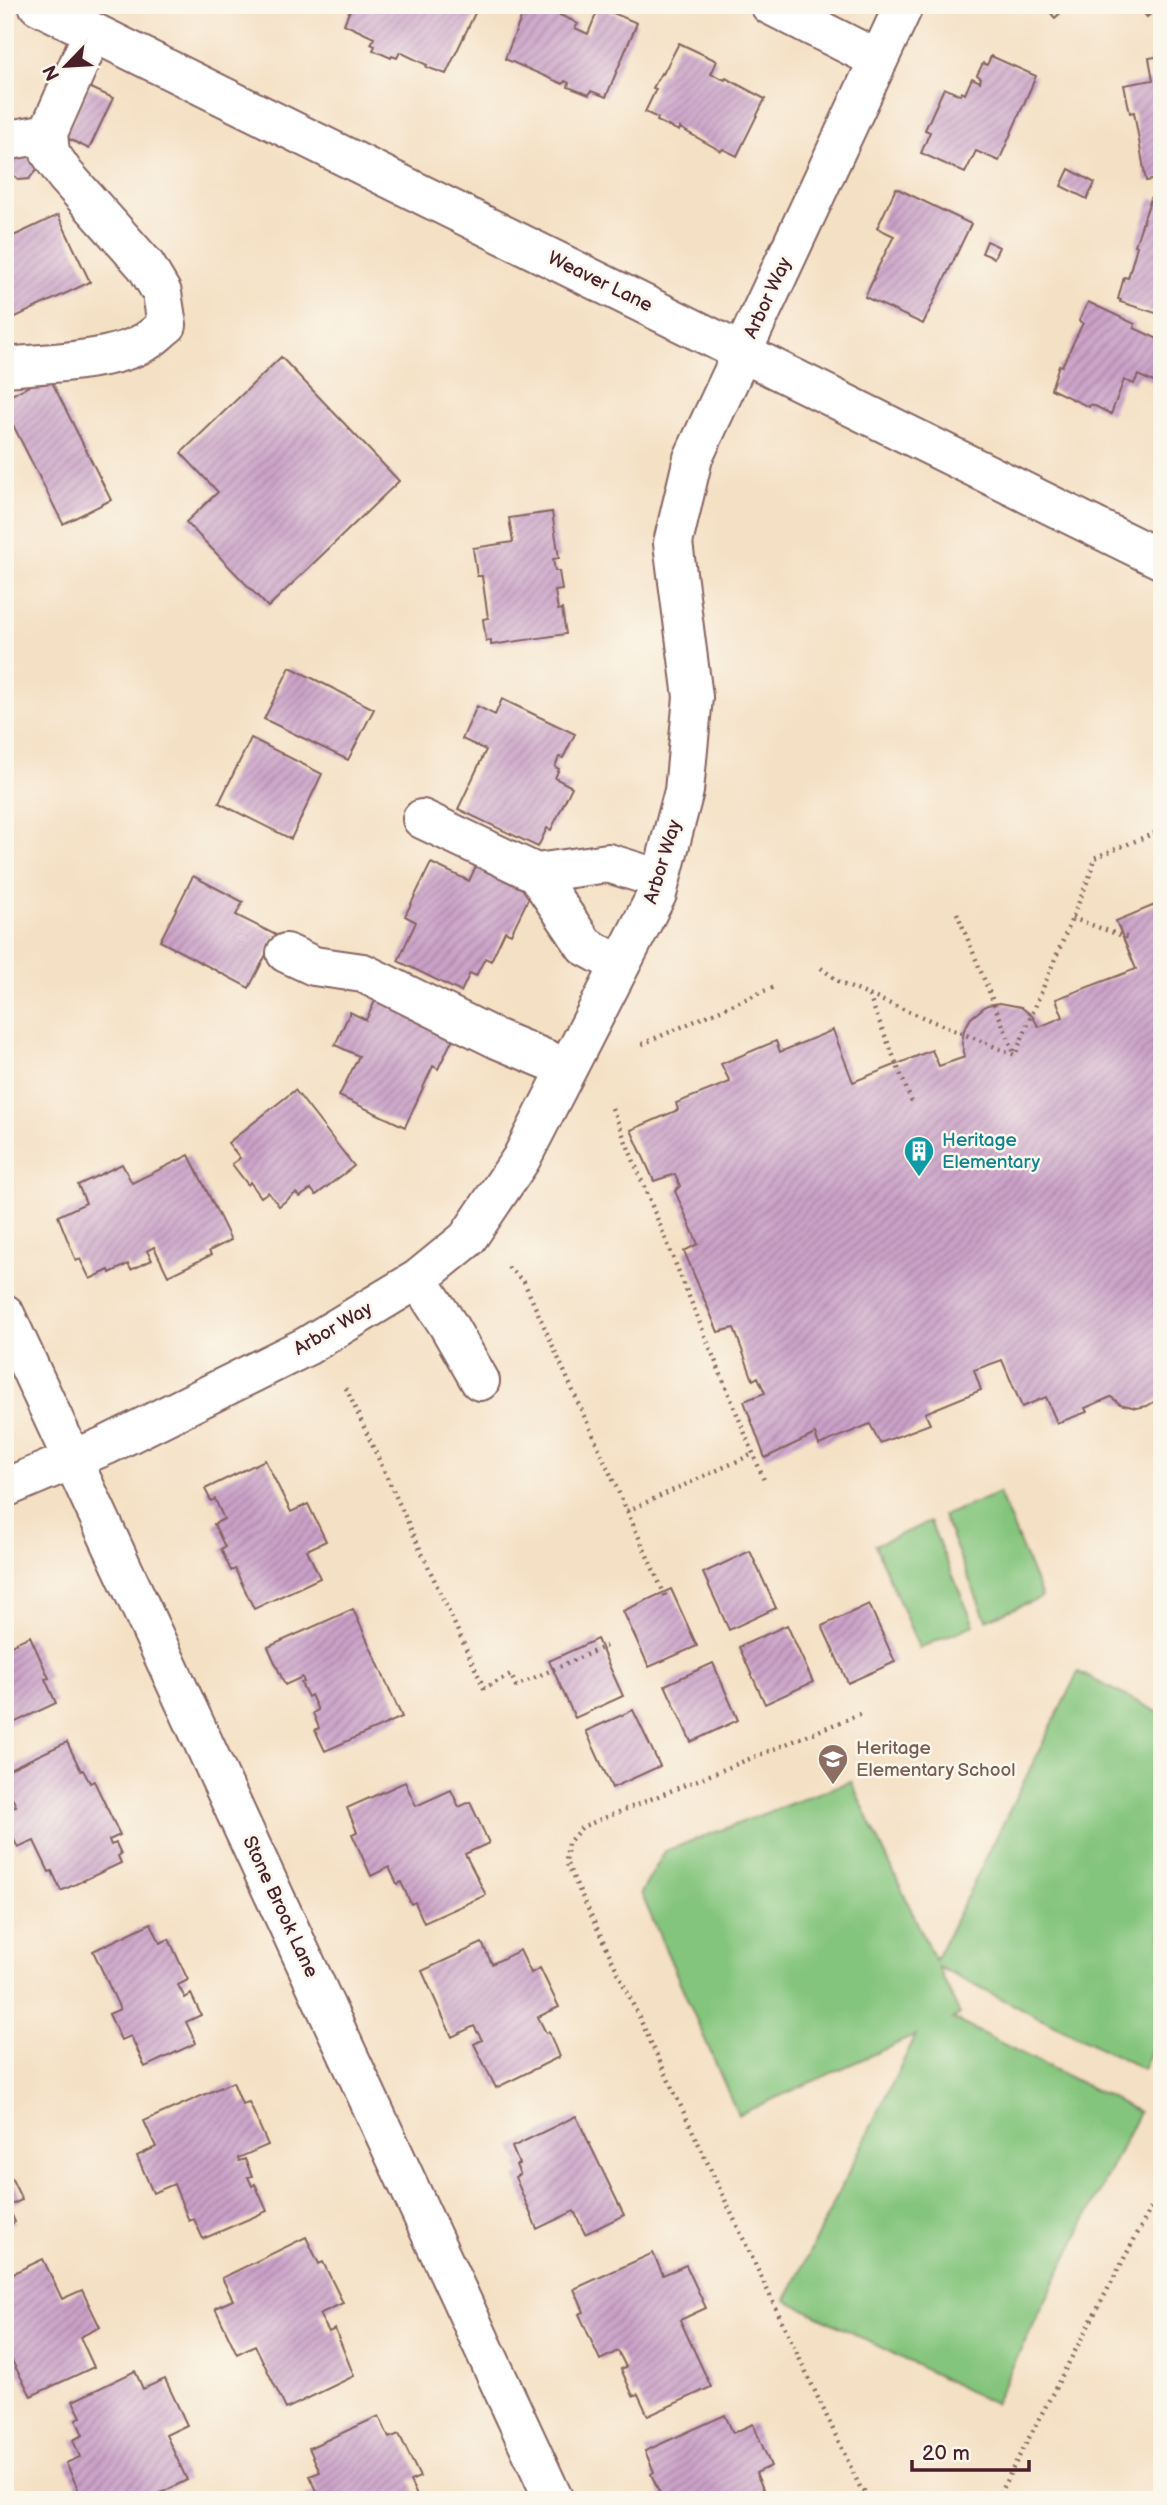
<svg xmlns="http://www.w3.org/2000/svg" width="1167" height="2505" viewBox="0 0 1167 2505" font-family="'Balsamiq Sans',sans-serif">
  <defs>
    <pattern id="building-hatch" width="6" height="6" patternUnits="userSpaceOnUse" patternTransform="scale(1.75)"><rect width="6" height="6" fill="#caa1c8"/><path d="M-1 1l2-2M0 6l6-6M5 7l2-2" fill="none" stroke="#a683a3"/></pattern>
  </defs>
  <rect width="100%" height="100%" fill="#fbf7ec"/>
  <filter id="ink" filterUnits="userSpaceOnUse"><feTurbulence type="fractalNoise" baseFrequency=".0143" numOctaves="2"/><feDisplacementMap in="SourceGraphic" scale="14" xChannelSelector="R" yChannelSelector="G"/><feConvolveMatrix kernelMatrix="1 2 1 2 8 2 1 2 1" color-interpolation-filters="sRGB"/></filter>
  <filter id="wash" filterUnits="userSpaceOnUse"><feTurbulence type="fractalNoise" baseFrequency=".00686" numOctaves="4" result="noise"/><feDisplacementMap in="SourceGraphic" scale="28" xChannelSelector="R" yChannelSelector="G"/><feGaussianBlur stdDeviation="1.57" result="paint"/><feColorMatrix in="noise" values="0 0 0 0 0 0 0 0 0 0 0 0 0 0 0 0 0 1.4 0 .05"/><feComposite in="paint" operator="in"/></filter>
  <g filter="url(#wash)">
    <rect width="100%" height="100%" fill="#f4e0c4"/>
    <path fill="#84c57d" stroke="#677254" stroke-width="2" d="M999,1493L1042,1597L986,1620L943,1516Z
      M930,1522L974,1625L919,1648L875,1545Z
      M1078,1672L1162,1714V2030L1143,2069L938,1967L960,2015L953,2019L1139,2112L994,2404L786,2300L916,2035L738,2115L641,1893L665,1851L851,1781L935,1961Z"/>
    <g id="blocks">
      <path fill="url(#building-hatch)" d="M352,5H465L476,11L446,74L426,67L427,65L400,52L397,58L392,56L391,58L373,50L375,46L371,44L374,38L344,24Z
        M526,5L543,12L544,8L571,20L578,24L575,28L588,34L599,7L637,23L606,97L591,91L589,95L568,87L569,83L565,81L563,84L505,59Z
        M1044,5H1069L1055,18Z
        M1137,5H1161L1147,17Z
        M679,43L717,61L711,74L725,80L726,78L765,99L737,156L723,149L721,151L680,128L679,131L657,121L658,118L645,112L656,89L653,88L661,73L663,74Z
        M991,56L1036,76L999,161L976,151L965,173L921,153L930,132L925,130L944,88L960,95L961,92L965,94L972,78L980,82L981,78L977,75L983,63L987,65Z
        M1162,56V178L1146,181L1134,112L1130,113L1124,85L1153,80L1149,58Z
        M89,87L113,98L89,149L65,137Z
        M29,152L37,164V169L29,179L19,180L10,172L9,162L11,157Z
        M1069,169L1095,183L1087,199L1061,186Z
        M896,188L971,224L923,324L865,297L874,278L873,277L894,236L877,228Z
        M1151,198L1162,201V315L1120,302L1121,300L1118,299L1124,277L1128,278L1137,246L1135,245Z
        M58,215L90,282L5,322V240Z
        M987,241L999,247L994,258L982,253Z
        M1088,302L1135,324L1134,328L1162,341V386L1138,375L1134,384L1124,380L1111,414L1091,404L1089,407L1051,389L1059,365L1062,366L1083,323L1079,321Z
        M281,357L399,481L268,607L186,522L218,492L181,453Z
        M49,376L111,500L63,524L5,409V398Z
        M552,512L559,558L553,559L555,571H559L562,590L555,591L558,610L562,609L566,634L491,645V640L486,641L483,619L488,618L482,576H477L473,548L513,542L509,518Z
        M290,667L374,709L348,760L264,719Z
        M502,699L575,734L563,758L559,757L555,767L559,769L555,778L572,787L551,830L547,828L538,847L458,809L486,750L462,739L477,706L495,715Z
        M251,738L322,774L291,839L219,803Z
        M431,863L469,881L476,866L531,893L511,934L505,931L491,961L485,958L476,976L470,973L461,992L398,961L416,922L405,916Z
        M193,876L243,902L236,915L276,935L249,988L160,941Z
        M1162,902V1397L1147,1406L1136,1408L1120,1404L1111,1397L1085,1408L1087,1412L1057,1423L1046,1397L1022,1407L1002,1360L974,1370L981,1390L925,1413L930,1424L880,1443L870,1424L819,1445L815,1434L765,1458L744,1401L765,1393L758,1377L753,1380L734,1328L718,1332L684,1251L698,1244L675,1191L680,1186L675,1174L654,1181L631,1130L678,1110L676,1103L730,1082L721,1064L776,1041L780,1052L833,1030L853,1082L932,1050L939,1066L965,1057L962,1043L964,1030L971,1018L987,1005L1000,1003L1021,1007L1032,1016L1039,1027L1063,1017L1056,999L1136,969L1116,921Z
        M376,999L457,1030L438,1069L433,1066L405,1127L339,1096L359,1056L335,1045L350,1012L366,1020Z
        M295,1090L354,1166L316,1195L311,1189L300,1197L296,1193L279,1206L268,1192L261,1197L250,1182L248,1185L232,1164L240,1158L228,1143Z
        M189,1155L231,1240L209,1251L211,1255L168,1276L154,1247L147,1251L152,1260L131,1270L128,1264L110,1273L109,1270L90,1279L80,1259L76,1261L58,1216L86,1203L78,1185L122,1164L132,1183Z
        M265,1460L291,1512L308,1504L326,1541L307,1550L320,1578L254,1609L235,1569L231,1571L221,1549L225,1547L214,1524L224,1519L215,1499L211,1501L205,1489Z
        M750,1551L776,1608L729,1630L703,1573Z
        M671,1589L697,1646L649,1667L623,1611Z
        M869,1604L895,1662L848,1683L822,1626Z
        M353,1609L402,1717L325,1751L315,1730L319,1728L313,1713L318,1710L311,1695L308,1697L301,1683L304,1682L302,1677L285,1685L268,1647Z
        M787,1625L813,1682L765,1704L739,1647Z
        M30,1636L49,1678L45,1679L56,1703L5,1727V1642L7,1647Z
        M597,1639L623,1696L575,1718L549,1661Z
        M713,1663L738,1720L691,1742L665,1685Z
        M633,1710L660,1766L612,1788L586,1731Z
        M67,1742L81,1771L83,1770L90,1783L94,1781L120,1835L109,1840L111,1845L116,1843L121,1854L118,1856L121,1863L61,1891L52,1871L49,1872L34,1841L18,1848L5,1822V1811L16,1806L5,1782V1771Z
        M405,1782L416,1806L451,1790L459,1807L470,1802L489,1843L465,1854L486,1895L424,1923L415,1902L411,1904L401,1882L397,1884L389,1867L371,1876L352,1834L357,1832L347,1808Z
        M151,1923L160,1943L169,1939L188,1980L178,1985L185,1998L191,1994L201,2015L186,2022L196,2043L145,2067L131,2036L121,2040L109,2014L120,2009L93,1951Z
        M482,1943L492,1964L520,1950L531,1973L540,1968L559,2007L538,2017L546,2033L549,2032L559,2057L496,2088L474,2044L482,2040L474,2026L452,2037L422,1971Z
        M233,2082L242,2104L249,2102L268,2145L238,2158L239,2161L245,2159L252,2176L248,2177L252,2186L255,2184L267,2211L203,2239L194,2219L189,2221L174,2184L153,2193L137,2156L156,2147L144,2121Z
        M576,2116L624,2215L585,2234L574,2211L537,2229L515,2177L520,2174L516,2165L519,2164L512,2147Z
        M5,2157L10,2168L7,2169L22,2200L8,2206L15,2222L5,2227Z
        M306,2237L319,2264L323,2262L343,2303L319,2314L329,2332L335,2329L354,2376L286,2409L255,2345L237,2354L215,2308L233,2300L222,2278Z
        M653,2253L663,2275L686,2265L706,2308L680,2320L711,2387L648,2416L638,2394L633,2396L621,2369L626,2367L618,2351L600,2360L579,2314L584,2312L574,2289Z
        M43,2259L62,2299L82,2290L100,2327L80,2337L94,2367L31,2396L5,2348V2277Z
        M135,2371L143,2389L165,2379L187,2425L166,2435L187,2480L147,2500H83L66,2463L80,2457L73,2440L83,2435L76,2419L81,2417L73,2401Z
        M725,2415L733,2433L753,2424L771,2466L756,2473L768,2500H663L651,2474L654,2472L645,2451Z
        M379,2416L389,2438L399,2434L420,2477L410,2481L419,2500H298L317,2491L310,2476L320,2472L309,2448Z"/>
    </g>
  </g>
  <g filter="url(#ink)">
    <use href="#blocks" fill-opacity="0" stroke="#866361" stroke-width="2"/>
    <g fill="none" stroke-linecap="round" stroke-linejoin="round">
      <g stroke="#866361" stroke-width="42">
        <path id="minor" d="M38,5L1162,560
          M770,5L877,59
          M5,141L48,133
          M5,367C46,363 110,362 145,342C153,338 160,330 167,325L162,293L146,266L65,175L50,153L48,133L93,32
          M422,819L536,873
          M286,953L314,966L363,973L497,1039L567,1068
          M620,965L585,946L536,873L608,863L660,879
          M418,1279L448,1325L480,1381
          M5,1314L554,2500
          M5,1488L107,1445L307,1346L418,1279L467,1239L521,1159L657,894L684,791L693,697L673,543L693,458L904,5"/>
      </g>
      <path stroke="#866361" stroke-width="4.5" stroke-dasharray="2 5" stroke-linecap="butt" d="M957,913L1015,1055
        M1072,918L1131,939
        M821,968L842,984L1015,1055L1091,873L1094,858L1162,830
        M869,996L913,1105
        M642,1044L776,986
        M612,1108L764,1480
        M508,1267L524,1282L667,1600
        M346,1388L484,1688L511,1675L516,1686L608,1645
        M627,1511L753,1454
        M860,1714L582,1827L568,1843L566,1862L860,2487L873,2500
        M996,2500L1162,2187"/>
      <use href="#minor" stroke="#fff" stroke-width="38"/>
    </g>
  </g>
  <defs>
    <g id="building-pin" transform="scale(1.575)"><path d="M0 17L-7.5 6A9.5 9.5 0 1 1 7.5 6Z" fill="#0f9aa8" stroke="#fbf7ec"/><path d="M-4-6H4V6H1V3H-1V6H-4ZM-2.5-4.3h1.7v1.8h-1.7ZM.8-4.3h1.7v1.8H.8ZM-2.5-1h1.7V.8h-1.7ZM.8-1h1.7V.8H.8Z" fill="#fff"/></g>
    <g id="school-pin" transform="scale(1.575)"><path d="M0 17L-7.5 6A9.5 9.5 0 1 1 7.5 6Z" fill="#8d6e63" stroke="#fbf7ec"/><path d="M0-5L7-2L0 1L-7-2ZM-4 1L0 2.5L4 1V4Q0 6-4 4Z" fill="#fff"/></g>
  </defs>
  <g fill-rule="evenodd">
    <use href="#building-pin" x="919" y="1151"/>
    <use href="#school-pin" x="833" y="1759"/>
  </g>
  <g text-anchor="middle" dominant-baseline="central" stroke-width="5" stroke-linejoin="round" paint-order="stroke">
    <g font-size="19" fill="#4a1f2b" stroke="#fbf7ec">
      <text transform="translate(600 282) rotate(26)">Weaver Lane</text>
      <text transform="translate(768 298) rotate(-65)">Arbor Way</text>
      <text transform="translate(663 862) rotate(-73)">Arbor Way</text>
      <text transform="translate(333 1329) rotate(-30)">Arbor Way</text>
      <text transform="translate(280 1907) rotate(65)">Stone Brook Lane</text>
    </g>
    <g font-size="19" fill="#0d838f" stroke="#fbf7ec" text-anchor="start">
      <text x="942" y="1140">Heritage<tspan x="942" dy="22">Elementary</tspan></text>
    </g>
    <g font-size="19" fill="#785e54" stroke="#fbf7ec" text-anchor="start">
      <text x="856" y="1748">Heritage<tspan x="856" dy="22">Elementary School</tspan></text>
    </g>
  </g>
  <rect width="1167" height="2505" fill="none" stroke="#fbf7ec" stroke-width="28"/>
  <g transform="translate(66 66) rotate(245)" stroke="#fbf7ec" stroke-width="5" paint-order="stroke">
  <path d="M0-5L12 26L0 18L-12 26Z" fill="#4a1f2b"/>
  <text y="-10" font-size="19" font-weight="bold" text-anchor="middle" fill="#4a1f2b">N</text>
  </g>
  <path d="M912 2460v10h117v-10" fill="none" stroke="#4a1f2b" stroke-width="3.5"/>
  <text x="922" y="2460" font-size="21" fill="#4a1f2b" stroke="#fbf7ec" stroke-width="5" paint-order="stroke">20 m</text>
</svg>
